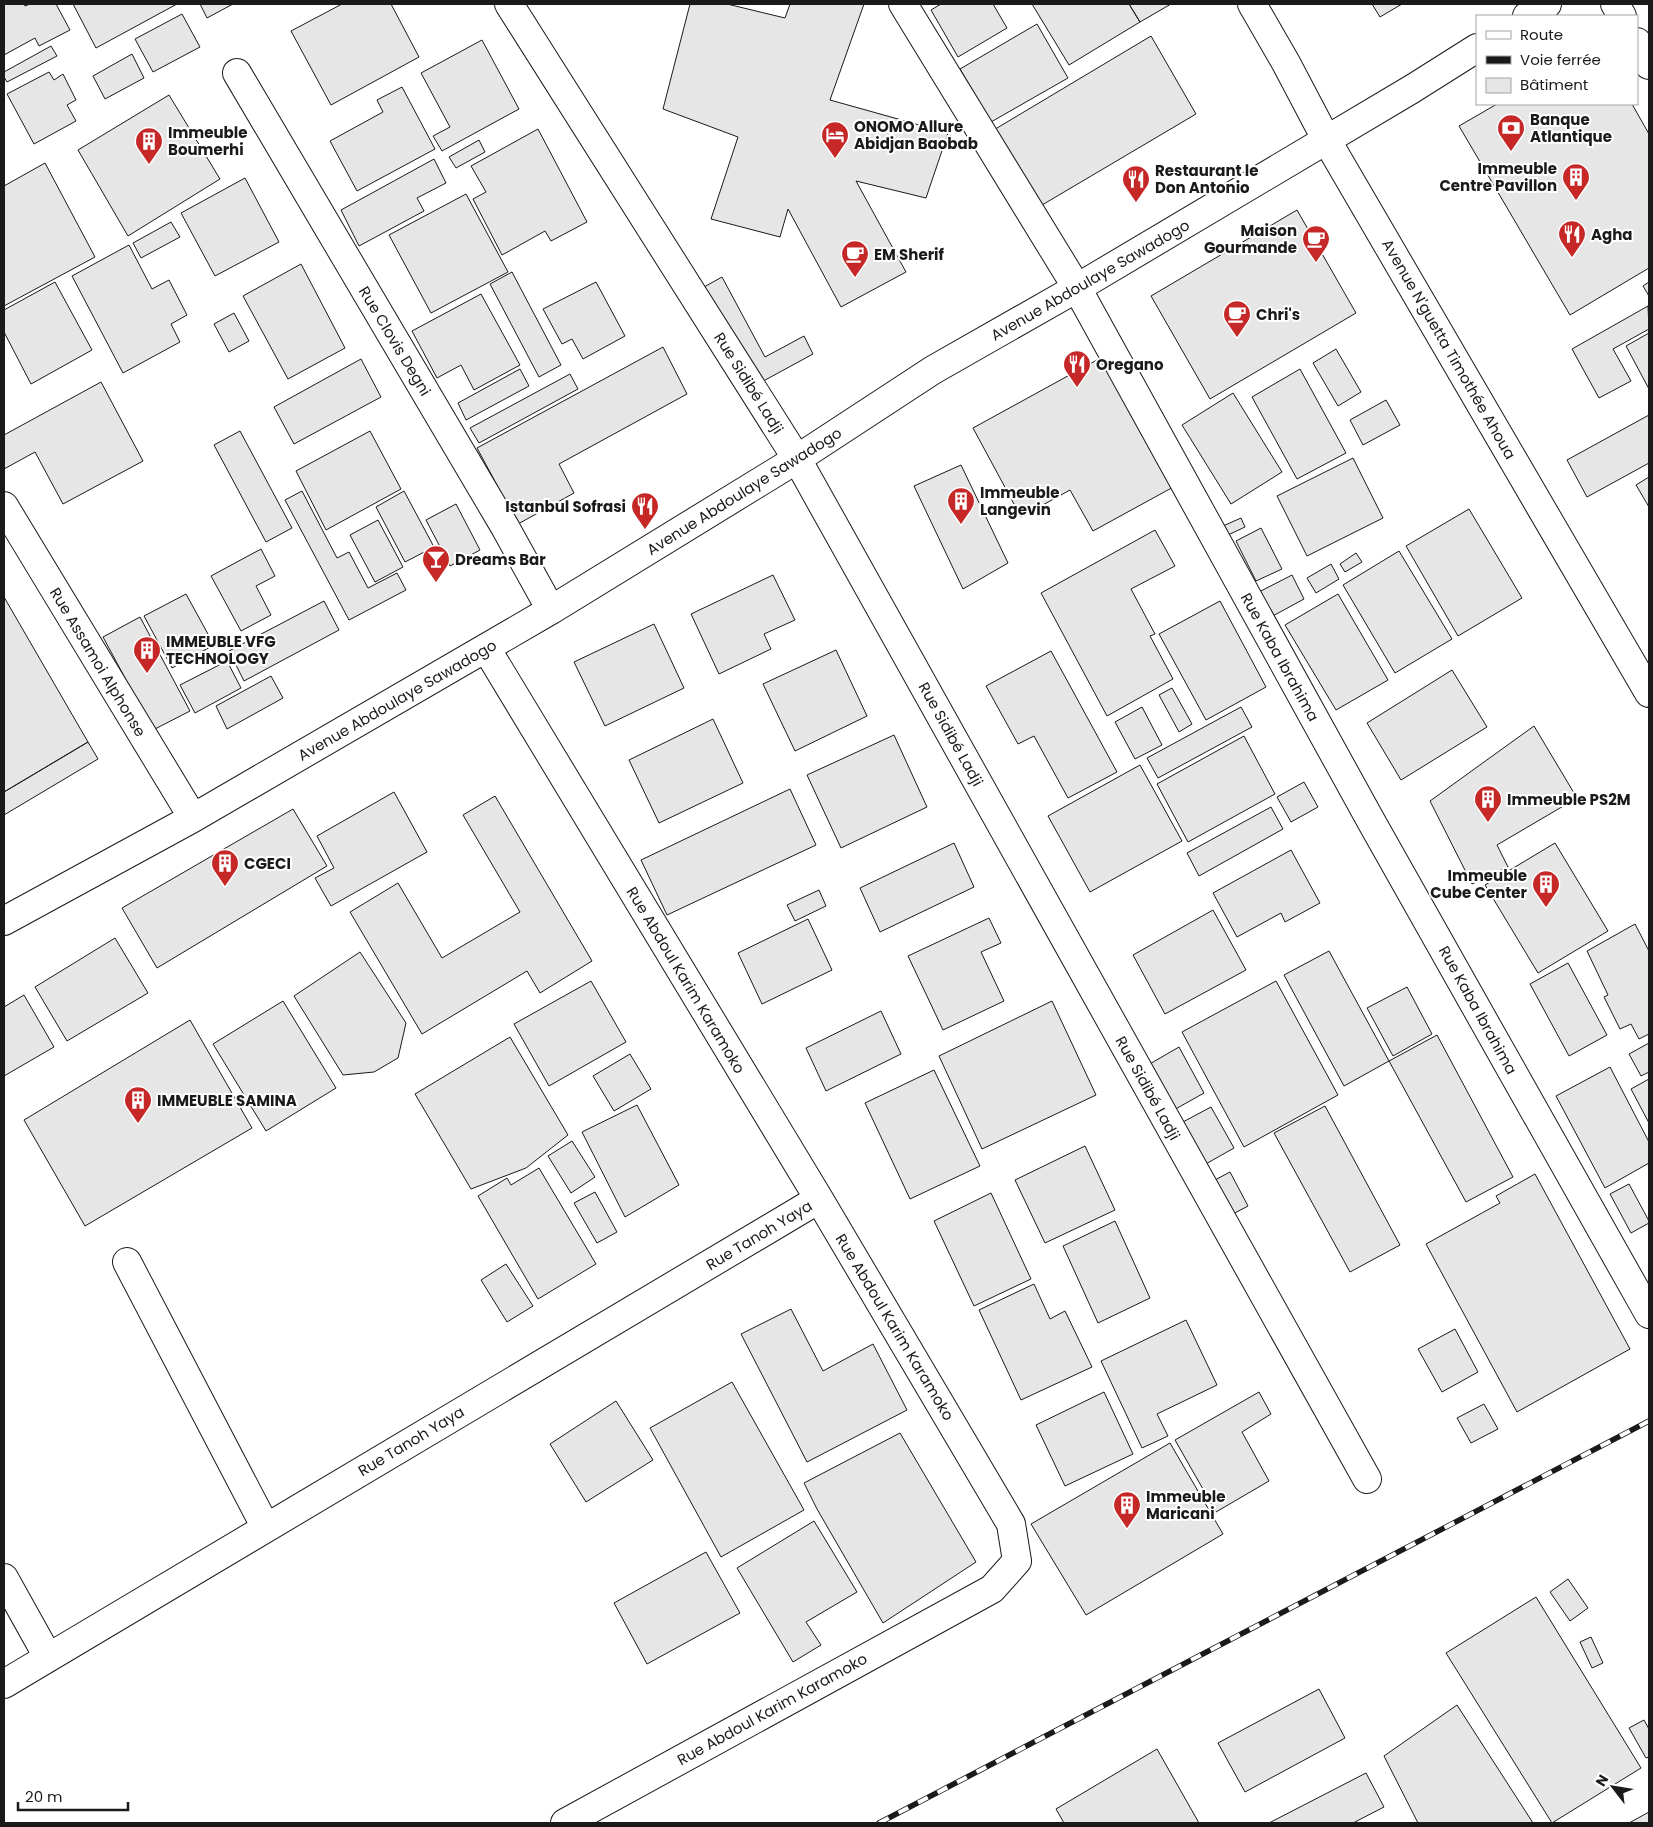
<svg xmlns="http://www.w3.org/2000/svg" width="1653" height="1827" viewBox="0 0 1653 1827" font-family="Poppins,sans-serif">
  <rect width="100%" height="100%" fill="#fff"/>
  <path fill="#e6e6e6" stroke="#1a1a1a" d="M4,4H24L25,6L30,4H56L70,30L39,46L35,38L4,55Z
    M73,4H177L96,48Z
    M200,4H233L207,18Z
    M342,4H391L419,57L331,105L291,31Z
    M690,4H727L785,18L790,4H864L830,100L948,133L926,198L856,181L906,272L841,307L788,209L780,237L711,219L738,137L663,109Z
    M941,4H993L1007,28L958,57L931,10Z
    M1032,4H1129L1140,22L1069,65Z
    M1129,4H1171L1140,22Z
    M1372,4H1402L1380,17Z
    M182,14L200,47L153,72L135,39Z
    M1037,24L1068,78L991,122L960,69Z
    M1151,36L1196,114L1037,208L992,131Z
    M482,40L519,109L442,151L433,136L450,127L421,73Z
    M51,46L57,56L7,82L4,77V72Z
    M132,54L144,78L105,99L93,76Z
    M49,72L54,80L63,74L76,100L67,105L76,121L34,144L7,94Z
    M402,87L435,149L357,191L330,141L383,112L377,100Z
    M169,95L220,179L128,236L78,150Z
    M1497,104H1632L1649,134V268L1570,315L1459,126Z
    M538,129L587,222L551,241L545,231L502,255L473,199L486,192L471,166Z
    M479,140L485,152L456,168L449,157Z
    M434,159L446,183L417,198L424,211L359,246L341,210Z
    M45,163L95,257L4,306V186Z
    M245,178L279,242L215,276L181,213Z
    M466,194L508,272L431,313L389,235Z
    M1297,210L1356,313L1210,399L1151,296Z
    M171,222L180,237L141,258L133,243Z
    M129,245L152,289L169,280L187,315L171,324L180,342L123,373L72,276Z
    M301,264L345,348L288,379L243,296Z
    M512,272L561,365L539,377L490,284Z
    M722,277L765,357L804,336L813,354L756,385L704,287Z
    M55,282L92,350L31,384L4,332V310Z
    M596,282L625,336L583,359L572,339L562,344L543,309Z
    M1649,282V296L1643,286Z
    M481,294L520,365L474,390L461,365L437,378L412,331Z
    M1648,306L1649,329L1613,349L1631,381L1599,398L1572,349Z
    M234,313L249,341L229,352L214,324Z
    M1649,333V389L1626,346Z
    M663,347L687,394L559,464L574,493L518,524L477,448Z
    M1336,349L1361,392L1338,406L1313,363Z
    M1106,355L1177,485L1093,531L1070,490L1021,517L973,428Z
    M361,359L381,397L294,444L274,407Z
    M520,369L529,386L466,420L458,403Z
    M1300,369L1346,453L1297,479L1252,397Z
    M570,374L578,389L479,443L470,428Z
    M101,382L143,461L63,504L35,452L4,469V435Z
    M1233,393L1282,472L1231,504L1182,425Z
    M1386,400L1400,425L1363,445L1350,420Z
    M1649,415V463L1587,497L1567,460Z
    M240,431L292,528L266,542L214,445Z
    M370,431L401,489L326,530L296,471Z
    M1353,458L1383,518L1307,556L1277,496Z
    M961,465L1008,563L963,589L914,486Z
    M1649,477V507L1636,485Z
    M302,491L337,558L349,552L368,588L397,573L406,590L349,620L285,500Z
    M404,491L434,547L405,562L376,507Z
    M456,504L480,550L450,566L426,520Z
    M1469,509L1522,598L1458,636L1406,546Z
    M1241,518L1245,527L1228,535L1223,526Z
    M378,520L403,567L375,582L350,535Z
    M1261,528L1282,569L1256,581L1236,541Z
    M1155,530L1175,566L1131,589L1155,634L1150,636L1173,679L1107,716L1041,593Z
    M261,549L275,576L256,586L271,615L241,631L211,576Z
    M1399,551L1452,639L1395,673L1343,585Z
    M1356,553L1362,562L1345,572L1340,564Z
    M1331,564L1339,579L1316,593L1307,578Z
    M773,575L795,620L764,634L771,649L719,674L691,614Z
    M1292,575L1304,599L1269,618L1257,593Z
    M186,594L214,645L172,668L144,616Z
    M1338,594L1388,680L1336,710L1285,625Z
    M4,597L88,742L4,792Z
    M324,601L339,630L244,681L229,651Z
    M1220,601L1266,687L1206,720L1159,634Z
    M140,617L190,711L153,730L103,637Z
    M654,624L684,688L605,726L574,662Z
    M836,650L867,716L795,751L763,684Z
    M1051,651L1117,772L1068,798L1034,736L1018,744L986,686Z
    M227,661L241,688L195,713L180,685Z
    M1452,670L1487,727L1401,780L1367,723Z
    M271,676L283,698L227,729L216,706Z
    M1172,688L1192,724L1179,732L1159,695Z
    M1142,707L1162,745L1135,759L1115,722Z
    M1241,707L1252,727L1158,778L1147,758Z
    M713,719L743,783L659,823L629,760Z
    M1534,726L1577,798L1497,845L1508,867L1472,884L1430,801Z
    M894,735L927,807L841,848L807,775Z
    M1244,736L1275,794L1188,842L1157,784Z
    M88,742L98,759L4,815V792Z
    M1140,765L1182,841L1090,892L1048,816Z
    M1304,782L1318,807L1291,822L1277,797Z
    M790,789L816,845L667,915L641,860Z
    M394,792L427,852L331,906L315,878L334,868L317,836Z
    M495,796L592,961L540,993L527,971L422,1034L350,912L398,883L442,958L520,912L463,815Z
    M1271,807L1283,829L1199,876L1187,853Z
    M293,809L327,866L157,968L122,908Z
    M954,843L974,887L880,932L860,888Z
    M1555,843L1608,931L1538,973L1485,885Z
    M1291,850L1320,903L1285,922L1281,913L1237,937L1213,893Z
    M819,890L826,906L795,921L787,905Z
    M1213,910L1246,970L1165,1014L1133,955Z
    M989,918L1001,943L981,952L1004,1001L943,1030L908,956Z
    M808,919L832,970L762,1004L738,953Z
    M1635,924L1649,951V1034L1639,1039L1631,1024L1620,1029L1604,997L1608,995L1587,951Z
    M115,938L148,993L67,1041L35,987Z
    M1329,951L1389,1061L1344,1086L1284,975Z
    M360,952L406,1023L398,1058L374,1072L343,1075L294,996Z
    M1568,963L1607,1035L1569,1056L1530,984Z
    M591,981L626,1042L549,1086L514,1024Z
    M1276,981L1338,1095L1244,1147L1182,1032Z
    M1407,987L1432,1034L1393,1056L1367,1008Z
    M24,995L54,1047L4,1076V1007Z
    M283,1001L336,1088L266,1131L213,1044Z
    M1052,1001L1096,1095L982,1149L939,1056Z
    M881,1011L901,1054L826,1091L806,1048Z
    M190,1020L252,1128L85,1226L24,1120Z
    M1437,1035L1513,1177L1466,1202L1389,1061Z
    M510,1037L568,1135L526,1168L471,1189L415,1094Z
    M1649,1043V1072L1641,1076L1629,1054Z
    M1179,1047L1204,1093L1172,1111L1148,1065Z
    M630,1054L651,1089L614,1111L593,1076Z
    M1610,1067L1649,1142V1163L1605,1188L1556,1096Z
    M934,1070L980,1166L910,1199L865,1103Z
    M1649,1079V1123L1631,1089Z
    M637,1105L679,1185L625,1217L582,1132Z
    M1325,1106L1400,1245L1350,1272L1274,1133Z
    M1211,1107L1234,1148L1204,1165L1181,1123Z
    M572,1141L595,1177L571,1193L548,1156Z
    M1085,1146L1115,1210L1045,1243L1015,1180Z
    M539,1168L596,1264L538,1299L478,1196L507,1178L511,1185Z
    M1230,1172L1248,1206L1231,1215L1213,1181Z
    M1535,1174L1630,1349L1517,1412L1426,1244L1500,1203L1496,1196Z
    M1629,1184L1649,1221V1223L1631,1233L1610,1194Z
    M595,1192L617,1232L597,1243L574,1203Z
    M991,1193L1031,1279L974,1306L934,1221Z
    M1115,1221L1150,1298L1098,1323L1063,1246Z
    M506,1264L533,1306L507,1322L481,1280Z
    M1034,1284L1050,1319L1065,1311L1092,1367L1021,1400L979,1310Z
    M791,1309L823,1371L873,1344L907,1410L807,1462L741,1334Z
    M1186,1320L1217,1385L1157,1414L1168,1436L1142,1448L1101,1361Z
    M1455,1329L1478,1372L1442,1392L1418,1349Z
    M732,1382L804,1510L721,1557L650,1428Z
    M1104,1392L1133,1454L1065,1486L1036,1425Z
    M1259,1392L1271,1414L1242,1432L1269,1481L1216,1512L1175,1440Z
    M616,1401L653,1460L586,1502L550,1444Z
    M1484,1404L1498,1429L1471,1443L1457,1418Z
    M900,1433L976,1562L883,1623L817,1509L804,1483Z
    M1170,1443L1223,1534L1086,1615L1031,1524Z
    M814,1521L857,1592L806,1622L821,1645L793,1662L737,1568Z
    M706,1552L740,1613L647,1664L614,1603Z
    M1568,1579L1588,1608L1570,1621L1550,1592Z
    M1536,1597L1641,1768L1552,1823L1446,1653Z
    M1591,1637L1603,1663L1592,1668L1580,1642Z
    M1319,1689L1345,1738L1245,1792L1218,1743Z
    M1457,1705L1533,1823H1418L1384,1756Z
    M1644,1720L1649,1729V1757L1646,1758L1629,1728Z
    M1157,1749L1199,1823H1064L1056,1809Z
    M1366,1773L1384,1807L1353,1823H1269Z
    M1649,1812V1823H1629Z"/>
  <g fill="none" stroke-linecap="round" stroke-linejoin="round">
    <g stroke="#1a1a1a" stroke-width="30">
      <path id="minor" d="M509,4L797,459L1367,1479
        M903,4L1077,288L1371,821L1649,1314
        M1615,4L1622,16
        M1527,16L1547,4
        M1637,42L1649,65
        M237,73L505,527L551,610
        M4,506L193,818
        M486,648L819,1199L1011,1524L1017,1561L992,1589L565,1823
        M4,921L193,818L551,610L797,459L933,370L1077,288L1412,89L1477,48
        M127,1262L266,1528
        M4,1578L48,1657
        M4,1684L819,1199"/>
    </g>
    <g stroke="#1a1a1a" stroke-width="30">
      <path id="tertiary" d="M1252,4L1286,63L1326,139L1649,693"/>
    </g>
    <use href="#minor" stroke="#fff" stroke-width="28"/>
    <use href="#tertiary" stroke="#fff" stroke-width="28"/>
    <g stroke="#1a1a1a" stroke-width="5.5">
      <path id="rail" d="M879,1823L1649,1421"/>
    </g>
    <use href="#rail" stroke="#fff" stroke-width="4" stroke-dasharray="11" stroke-linecap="butt"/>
  </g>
  <defs>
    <g id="bank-pin" transform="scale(1.4375)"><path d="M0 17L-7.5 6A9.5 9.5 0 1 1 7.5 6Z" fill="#c62828" stroke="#fff"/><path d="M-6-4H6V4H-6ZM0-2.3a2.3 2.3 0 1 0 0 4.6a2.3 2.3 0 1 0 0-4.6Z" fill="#fff"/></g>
    <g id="hotel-pin" transform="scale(1.4375)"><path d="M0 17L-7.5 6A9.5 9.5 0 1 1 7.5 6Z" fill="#c62828" stroke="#fff"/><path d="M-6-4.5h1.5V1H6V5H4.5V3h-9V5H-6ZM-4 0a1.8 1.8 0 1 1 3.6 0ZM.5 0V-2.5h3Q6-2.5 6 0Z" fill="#fff"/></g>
    <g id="building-pin" transform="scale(1.4375)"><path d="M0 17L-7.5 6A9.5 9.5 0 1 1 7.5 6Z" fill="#c62828" stroke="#fff"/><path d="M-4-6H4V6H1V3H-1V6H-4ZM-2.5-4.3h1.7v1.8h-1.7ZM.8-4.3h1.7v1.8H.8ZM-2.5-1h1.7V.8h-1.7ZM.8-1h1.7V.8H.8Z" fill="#fff"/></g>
    <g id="restaurant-pin" transform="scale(1.4375)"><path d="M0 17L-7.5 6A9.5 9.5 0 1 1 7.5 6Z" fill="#c62828" stroke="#fff"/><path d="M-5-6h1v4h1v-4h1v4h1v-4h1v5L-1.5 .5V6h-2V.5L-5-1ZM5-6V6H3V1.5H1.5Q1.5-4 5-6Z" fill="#fff"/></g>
    <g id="cafe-pin" transform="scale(1.4375)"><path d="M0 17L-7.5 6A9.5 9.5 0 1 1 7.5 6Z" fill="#c62828" stroke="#fff"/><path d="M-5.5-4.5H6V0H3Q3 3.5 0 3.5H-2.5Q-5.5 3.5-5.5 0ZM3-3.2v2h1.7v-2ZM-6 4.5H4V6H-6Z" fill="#fff"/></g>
    <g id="bar-pin" transform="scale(1.4375)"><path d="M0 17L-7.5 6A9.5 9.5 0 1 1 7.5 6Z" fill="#c62828" stroke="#fff"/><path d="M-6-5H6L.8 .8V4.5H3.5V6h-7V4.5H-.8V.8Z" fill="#fff"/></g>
  </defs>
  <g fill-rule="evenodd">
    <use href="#bank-pin" x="1511" y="128"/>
    <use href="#hotel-pin" x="835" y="135"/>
    <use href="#building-pin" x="149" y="141"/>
    <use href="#building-pin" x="1576" y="177"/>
    <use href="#restaurant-pin" x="1136" y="179"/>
    <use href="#restaurant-pin" x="1572" y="234"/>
    <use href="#cafe-pin" x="1316" y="239"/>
    <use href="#cafe-pin" x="855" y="254"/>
    <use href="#cafe-pin" x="1237" y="314"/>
    <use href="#restaurant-pin" x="1077" y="364"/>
    <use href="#building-pin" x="961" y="501"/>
    <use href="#restaurant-pin" x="645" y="506"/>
    <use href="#bar-pin" x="436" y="559"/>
    <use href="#building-pin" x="147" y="650"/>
    <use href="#building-pin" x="1488" y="799"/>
    <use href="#building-pin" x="225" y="863"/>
    <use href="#building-pin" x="1546" y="884"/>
    <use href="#building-pin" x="138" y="1100"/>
    <use href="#building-pin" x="1127" y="1505"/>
  </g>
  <g text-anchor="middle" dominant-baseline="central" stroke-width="4" stroke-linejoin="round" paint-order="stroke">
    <g font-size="15" font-weight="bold" fill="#1a1a1a" stroke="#fff" text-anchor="start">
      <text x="1530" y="119">Banque<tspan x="1530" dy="17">Atlantique</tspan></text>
      <text x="854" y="126">ONOMO Allure<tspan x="854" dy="17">Abidjan Baobab</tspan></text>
      <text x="168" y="132">Immeuble<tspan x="168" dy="17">Boumerhi</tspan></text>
      <text x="1557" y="168" text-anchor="end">Immeuble<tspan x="1557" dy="17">Centre Pavillon</tspan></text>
      <text x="1155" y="170">Restaurant le<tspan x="1155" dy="17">Don Antonio</tspan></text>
      <text x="1297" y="230" text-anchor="end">Maison<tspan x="1297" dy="17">Gourmande</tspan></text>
      <text x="1591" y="234">Agha</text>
      <text x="874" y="254">EM Sherif</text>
      <text x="1256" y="314">Chri's</text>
      <text x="1096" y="364">Oregano</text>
      <text x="980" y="492">Immeuble<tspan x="980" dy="17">Langevin</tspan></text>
      <text x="626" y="506" text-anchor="end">Istanbul Sofrasi</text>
      <text x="455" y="559">Dreams Bar</text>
      <text x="166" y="641">IMMEUBLE VFG<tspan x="166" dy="17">TECHNOLOGY</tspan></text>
      <text x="1507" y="799">Immeuble PS2M</text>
      <text x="244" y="863">CGECI</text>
      <text x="1527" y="875" text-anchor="end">Immeuble<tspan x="1527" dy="17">Cube Center</tspan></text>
      <text x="157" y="1100">IMMEUBLE SAMINA</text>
      <text x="1146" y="1496">Immeuble<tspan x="1146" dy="17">Maricani</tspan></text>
    </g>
    <g font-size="15" fill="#1a1a1a" stroke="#fff">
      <text transform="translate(1090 280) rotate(-30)">Avenue Abdoulaye Sawadogo</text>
      <text transform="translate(395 341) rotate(59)">Rue Clovis Degni</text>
      <text transform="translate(1449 349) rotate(60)">Avenue N'guetta Timothée Ahoua</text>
      <text transform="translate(749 383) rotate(58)">Rue Sidibé Ladji</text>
      <text transform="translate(744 491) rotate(-32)">Avenue Abdoulaye Sawadogo</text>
      <text transform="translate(1280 657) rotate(61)">Rue Kaba Ibrahima</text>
      <text transform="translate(98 662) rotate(59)">Rue Assamoi Alphonse</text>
      <text transform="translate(397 700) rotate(-30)">Avenue Abdoulaye Sawadogo</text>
      <text transform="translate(951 734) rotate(61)">Rue Sidibé Ladji</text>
      <text transform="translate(686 980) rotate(59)">Rue Abdoul Karim Karamoko</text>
      <text transform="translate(1478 1010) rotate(61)">Rue Kaba Ibrahima</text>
      <text transform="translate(1148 1088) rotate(61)">Rue Sidibé Ladji</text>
      <text transform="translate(759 1235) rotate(-31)">Rue Tanoh Yaya</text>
      <text transform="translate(895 1327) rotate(59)">Rue Abdoul Karim Karamoko</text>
      <text transform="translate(411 1441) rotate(-31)">Rue Tanoh Yaya</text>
      <text transform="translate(772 1709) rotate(-29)">Rue Abdoul Karim Karamoko</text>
    </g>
  </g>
  <rect width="1653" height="1827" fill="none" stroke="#1a1a1a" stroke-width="10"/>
  <rect x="1476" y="15" width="162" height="90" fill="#ffffff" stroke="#a3a3a3"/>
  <rect x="1486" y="31" width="25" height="8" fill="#ffffff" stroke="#a3a3a3"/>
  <text x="1520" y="40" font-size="15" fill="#1a1a1a">Route</text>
  <rect x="1486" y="56" width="25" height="8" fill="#1a1a1a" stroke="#a3a3a3"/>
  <text x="1520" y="65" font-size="15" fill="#1a1a1a">Voie ferrée</text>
  <rect x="1486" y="78" width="25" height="15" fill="#e6e6e6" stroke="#a3a3a3"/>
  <text x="1520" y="90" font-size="15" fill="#1a1a1a">Bâtiment</text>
  <g transform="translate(1613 1787) rotate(301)" stroke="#ffffff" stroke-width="4" paint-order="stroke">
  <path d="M0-4L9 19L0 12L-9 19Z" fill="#1a1a1a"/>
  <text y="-8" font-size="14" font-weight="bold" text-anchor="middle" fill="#1a1a1a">N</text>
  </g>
  <path d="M18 1802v8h110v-8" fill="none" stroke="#1a1a1a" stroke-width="2.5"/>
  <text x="25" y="1802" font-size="15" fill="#1a1a1a" stroke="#ffffff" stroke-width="4" paint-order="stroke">20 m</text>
</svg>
